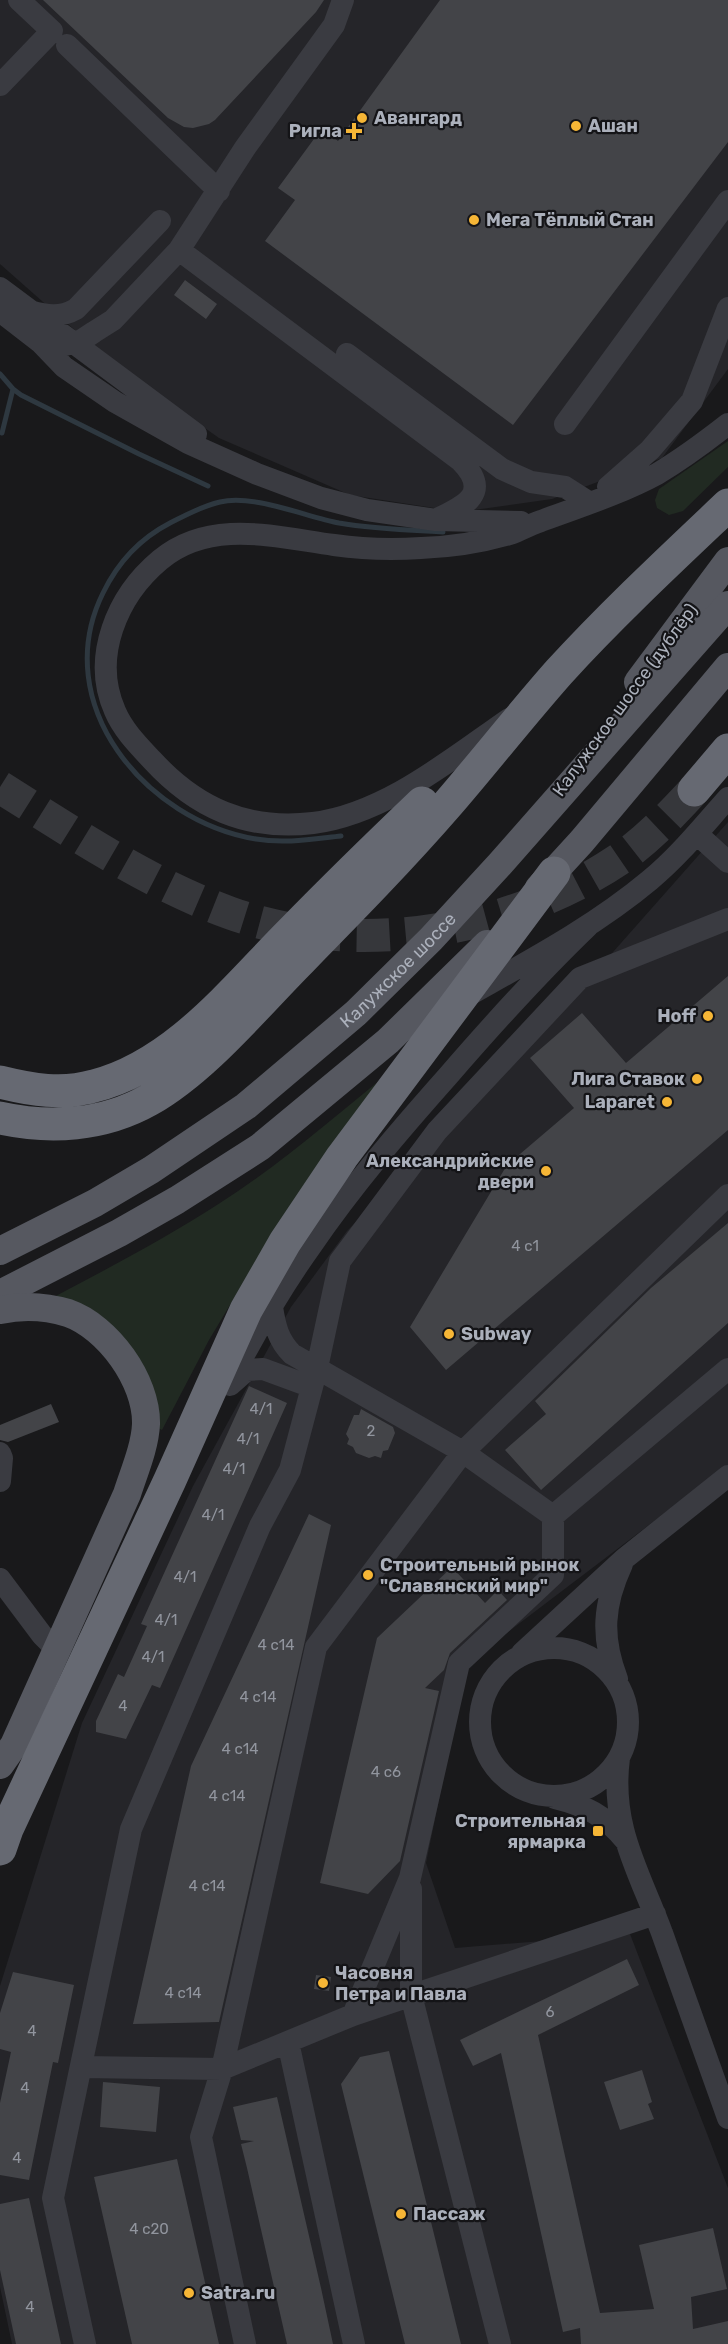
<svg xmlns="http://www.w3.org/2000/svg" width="728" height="2344" viewBox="0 0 728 2344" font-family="Rubik,sans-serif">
  <rect width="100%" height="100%" fill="#19191b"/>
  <path fill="#252529" d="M0,0H728V369L662,458L552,499L460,512L350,495L219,438L111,362L0,264Z
    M728,822V1465L467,1663L426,1863L455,1948L630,1934L728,2188V2344H12L0,2287V1986L82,1723L193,1486L291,1307L347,1231L447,1130L583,986Z"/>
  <path fill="#212a22" d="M728,441V467L683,511L669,515L657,508L655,500L659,489Z
    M390,1072L258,1258L209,1340L162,1430L156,1427L152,1395L52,1298C109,1268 166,1238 220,1203C280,1165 335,1116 390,1072Z"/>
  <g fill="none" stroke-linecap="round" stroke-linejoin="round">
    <path stroke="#2e3840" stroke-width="5" d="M0,374L13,389L21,395L139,454L208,486
      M2,433L13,389
      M341,836C313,839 284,844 256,839C146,821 48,704 103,593C118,562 139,539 170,523C186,515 202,506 220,502C253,494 304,516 339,523C374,529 408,530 443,532"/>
  </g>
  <path fill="#434448" d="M43,0H324L316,12L215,120L209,124L193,128L184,127L168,118Z
    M440,0H728V142L513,425L265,241L295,200L278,188L322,128L338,141Z
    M185,280L217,304L206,319L174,295Z
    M728,976V1130L446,1370L410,1327L507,1165L574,1108L530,1058L582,1013L626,1063Z
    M728,1223V1323L541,1490L505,1450L546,1414L535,1401L651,1288Z
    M249,1386L287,1403L160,1688L152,1685L126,1739L96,1732V1721L118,1674L124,1677L147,1626L141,1624Z
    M51,1404L59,1422L8,1442L0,1440V1425Z
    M361,1409L393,1427L395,1433L388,1450L383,1451L381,1458L375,1456L369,1458L356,1453L353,1447L347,1444L349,1439L346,1434L354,1415H359Z
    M309,1514L331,1525L219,2022L133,2024L191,1766Z
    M452,1567L485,1603L498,1590L507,1600L450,1653L444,1670L425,1688L439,1691L400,1861L368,1894L320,1883L377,1638Z
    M627,1959L639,1985L538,2035L600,2313L654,2309L639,2245L713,2228L727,2289L691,2297L693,2329L728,2321V2344H581L580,2328L563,2332L501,2053L473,2066L460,2040Z
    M13,1972L74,1985L58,2063L53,2062L29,2180L0,2175V2103L11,2052L0,2049V2013Z
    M316,1975L331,1977L329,1991L314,1989Z
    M389,2051L461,2344H405L341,2084L360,2057Z
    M642,2070L652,2102L648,2104L654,2119L620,2130L604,2082Z
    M103,2082L160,2087L156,2132L100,2127Z
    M277,2097L321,2288L333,2344H287L247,2168L241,2144L254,2141L241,2140L233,2107Z
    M177,2159L219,2344H132L94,2177Z
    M29,2198L61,2344H16L0,2270V2204Z"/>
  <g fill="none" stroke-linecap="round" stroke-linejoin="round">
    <path stroke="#36373b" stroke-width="33" stroke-dasharray="33 16" stroke-linecap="butt" d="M0,787C75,834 147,883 230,913C354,958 509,933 618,860C646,841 671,815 694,790"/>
    <path stroke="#3a3b41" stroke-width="22" d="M67,45L219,191
      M0,85L52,31L19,0
      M179,250L461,461C492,493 465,506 437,519
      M0,288L196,434
      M0,311L40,342L64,367L115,402L188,443L257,474L321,498L367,510L436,520L521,522
      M30,311C47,316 60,318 76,309L160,221
      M40,342L62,346L82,340L94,332L113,320L179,250L245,148L334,25L343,0
      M347,354L502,469L531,482L565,487L590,503
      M565,424L728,201
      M608,487L650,450L692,401L728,308
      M509,719C451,759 385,814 313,823C247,831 196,808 152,760C138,745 123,730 115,711C91,657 117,596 160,560C210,518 275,537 334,545C362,549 392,550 421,548C451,547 483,542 513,533C522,529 532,524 541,521C579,507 622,493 657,474C682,459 705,442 728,424
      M697,834L728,862
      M469,995C531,960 595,926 650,880C679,856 703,826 728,798
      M272,1307C275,1326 278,1340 292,1354L463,1452L553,1516
      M231,1379C255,1333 281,1288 311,1246C352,1186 400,1130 448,1076C493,1024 539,973 588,926
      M230,1385L247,1370L263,1369L312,1387
      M0,1453L2,1458L0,1481
      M0,1579L42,1635L57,1650
      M480 1722a74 74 0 1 1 148 0a74 74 0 1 1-148 0Z
      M522,1653L624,1559L728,1476
      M617,1679C601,1637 603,1605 622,1564
      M619,1758C610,1827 639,1871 662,1933C684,1995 706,2057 728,2118
      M555,1798C584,1805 606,1816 625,1840
      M411,1889V1995L500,2344
      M353,2015L410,1878L459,1663L553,1575V1516L728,1369
      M288,2042L354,2344
      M82,2067L222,2069L353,2015L655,1914
      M85,2344L53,2198L131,1829L260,1526L290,1470L317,1368L340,1261L437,1131L580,978L728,919
      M245,2344L201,2137L222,2069L316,1647L463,1452L728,1195"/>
    <g stroke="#565860" stroke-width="28">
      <path d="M638,682L728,561"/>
      <path d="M539,888L582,841L728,667"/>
      <path id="s1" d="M0,1251L95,1203L151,1170L246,1106L356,1013L431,939L500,864L728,605"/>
      <path d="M0,1294L119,1233L177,1200L260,1147L388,1041L487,944"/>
      <path d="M0,1310C23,1305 45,1306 68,1313C108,1327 147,1381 146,1424C145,1447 134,1472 127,1494L14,1745L0,1765"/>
    </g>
    <path stroke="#666972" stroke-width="33" d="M694,790L728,750
      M0,1082C32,1090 62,1095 94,1086C176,1065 235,988 292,931C334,888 378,845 422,803
      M0,1118C50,1129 103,1126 149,1100C205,1068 255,1006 301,960C351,909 401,858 447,805C485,761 521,715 559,672C612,614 671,559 728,505
      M0,1849L7,1829L170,1480L246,1310L285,1242L342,1157L554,873"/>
  </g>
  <g fill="#f6b636" stroke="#141417" stroke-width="2">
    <circle cx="362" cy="118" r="6"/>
    <circle cx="576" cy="126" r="6"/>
    <path d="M351 122h6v6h6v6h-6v6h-6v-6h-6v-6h6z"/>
    <circle cx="474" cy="220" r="6"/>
    <circle cx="708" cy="1016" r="6"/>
    <circle cx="697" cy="1079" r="6"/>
    <circle cx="667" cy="1102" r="6"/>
    <circle cx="546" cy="1171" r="6"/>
    <circle cx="449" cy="1334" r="6"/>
    <circle cx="368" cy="1575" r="6"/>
    <rect x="592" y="1825" width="12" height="12" rx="3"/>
    <circle cx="323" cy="1983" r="6"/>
    <circle cx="401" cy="2214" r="6"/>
    <circle cx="189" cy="2293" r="6"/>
  </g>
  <g text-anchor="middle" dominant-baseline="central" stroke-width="4.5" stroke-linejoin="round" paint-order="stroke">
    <g font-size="15" fill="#91959e">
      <text x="525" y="1246">4 с1</text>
      <text x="261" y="1409">4/1</text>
      <text x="371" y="1431">2</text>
      <text x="248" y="1439">4/1</text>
      <text x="234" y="1469">4/1</text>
      <text x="213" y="1515">4/1</text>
      <text x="185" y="1577">4/1</text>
      <text x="166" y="1620">4/1</text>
      <text x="276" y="1645">4 c14</text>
      <text x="153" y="1657">4/1</text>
      <text x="258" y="1697">4 c14</text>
      <text x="123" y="1706">4</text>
      <text x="240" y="1749">4 c14</text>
      <text x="386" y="1772">4 с6</text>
      <text x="227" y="1796">4 c14</text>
      <text x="207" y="1886">4 c14</text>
      <text x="183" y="1993">4 c14</text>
      <text x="550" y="2012">6</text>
      <text x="32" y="2031">4</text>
      <text x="25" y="2088">4</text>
      <text x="17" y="2158">4</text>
      <text x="149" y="2229">4 с20</text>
      <text x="30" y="2307">4</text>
    </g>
    <g font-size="18" font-weight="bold" fill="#abb0bb" stroke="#141417" text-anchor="start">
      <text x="374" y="118">Авангард</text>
      <text x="588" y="126">Ашан</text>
      <text x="342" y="131" text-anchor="end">Ригла</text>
      <text x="486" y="220">Мега Тёплый Cтан</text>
      <text x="696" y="1016" text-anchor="end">Hoff</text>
      <text x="685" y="1079" text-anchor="end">Лига Ставок</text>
      <text x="655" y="1102" text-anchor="end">Laparet</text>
      <text x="534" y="1161" text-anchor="end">Александрийские<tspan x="534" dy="21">двери</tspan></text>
      <text x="461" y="1334">Subway</text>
      <text x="380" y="1565">Строительный рынок<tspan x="380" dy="21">"Славянский мир"</tspan></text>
      <text x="586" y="1821" text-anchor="end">Строительная<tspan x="586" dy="21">ярмарка</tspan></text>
      <text x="335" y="1973">Часовня<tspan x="335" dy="21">Петра и Павла</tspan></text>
      <text x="413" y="2214">Пассаж</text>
      <text x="201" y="2293">Satra.ru</text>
    </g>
    <g font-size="18" fill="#abb0bb" stroke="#141417">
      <text transform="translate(625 700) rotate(-54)">Калужское шоссе (дублёр)</text>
      <text stroke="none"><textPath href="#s1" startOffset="490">Калужское шоссе</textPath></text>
    </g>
  </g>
</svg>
